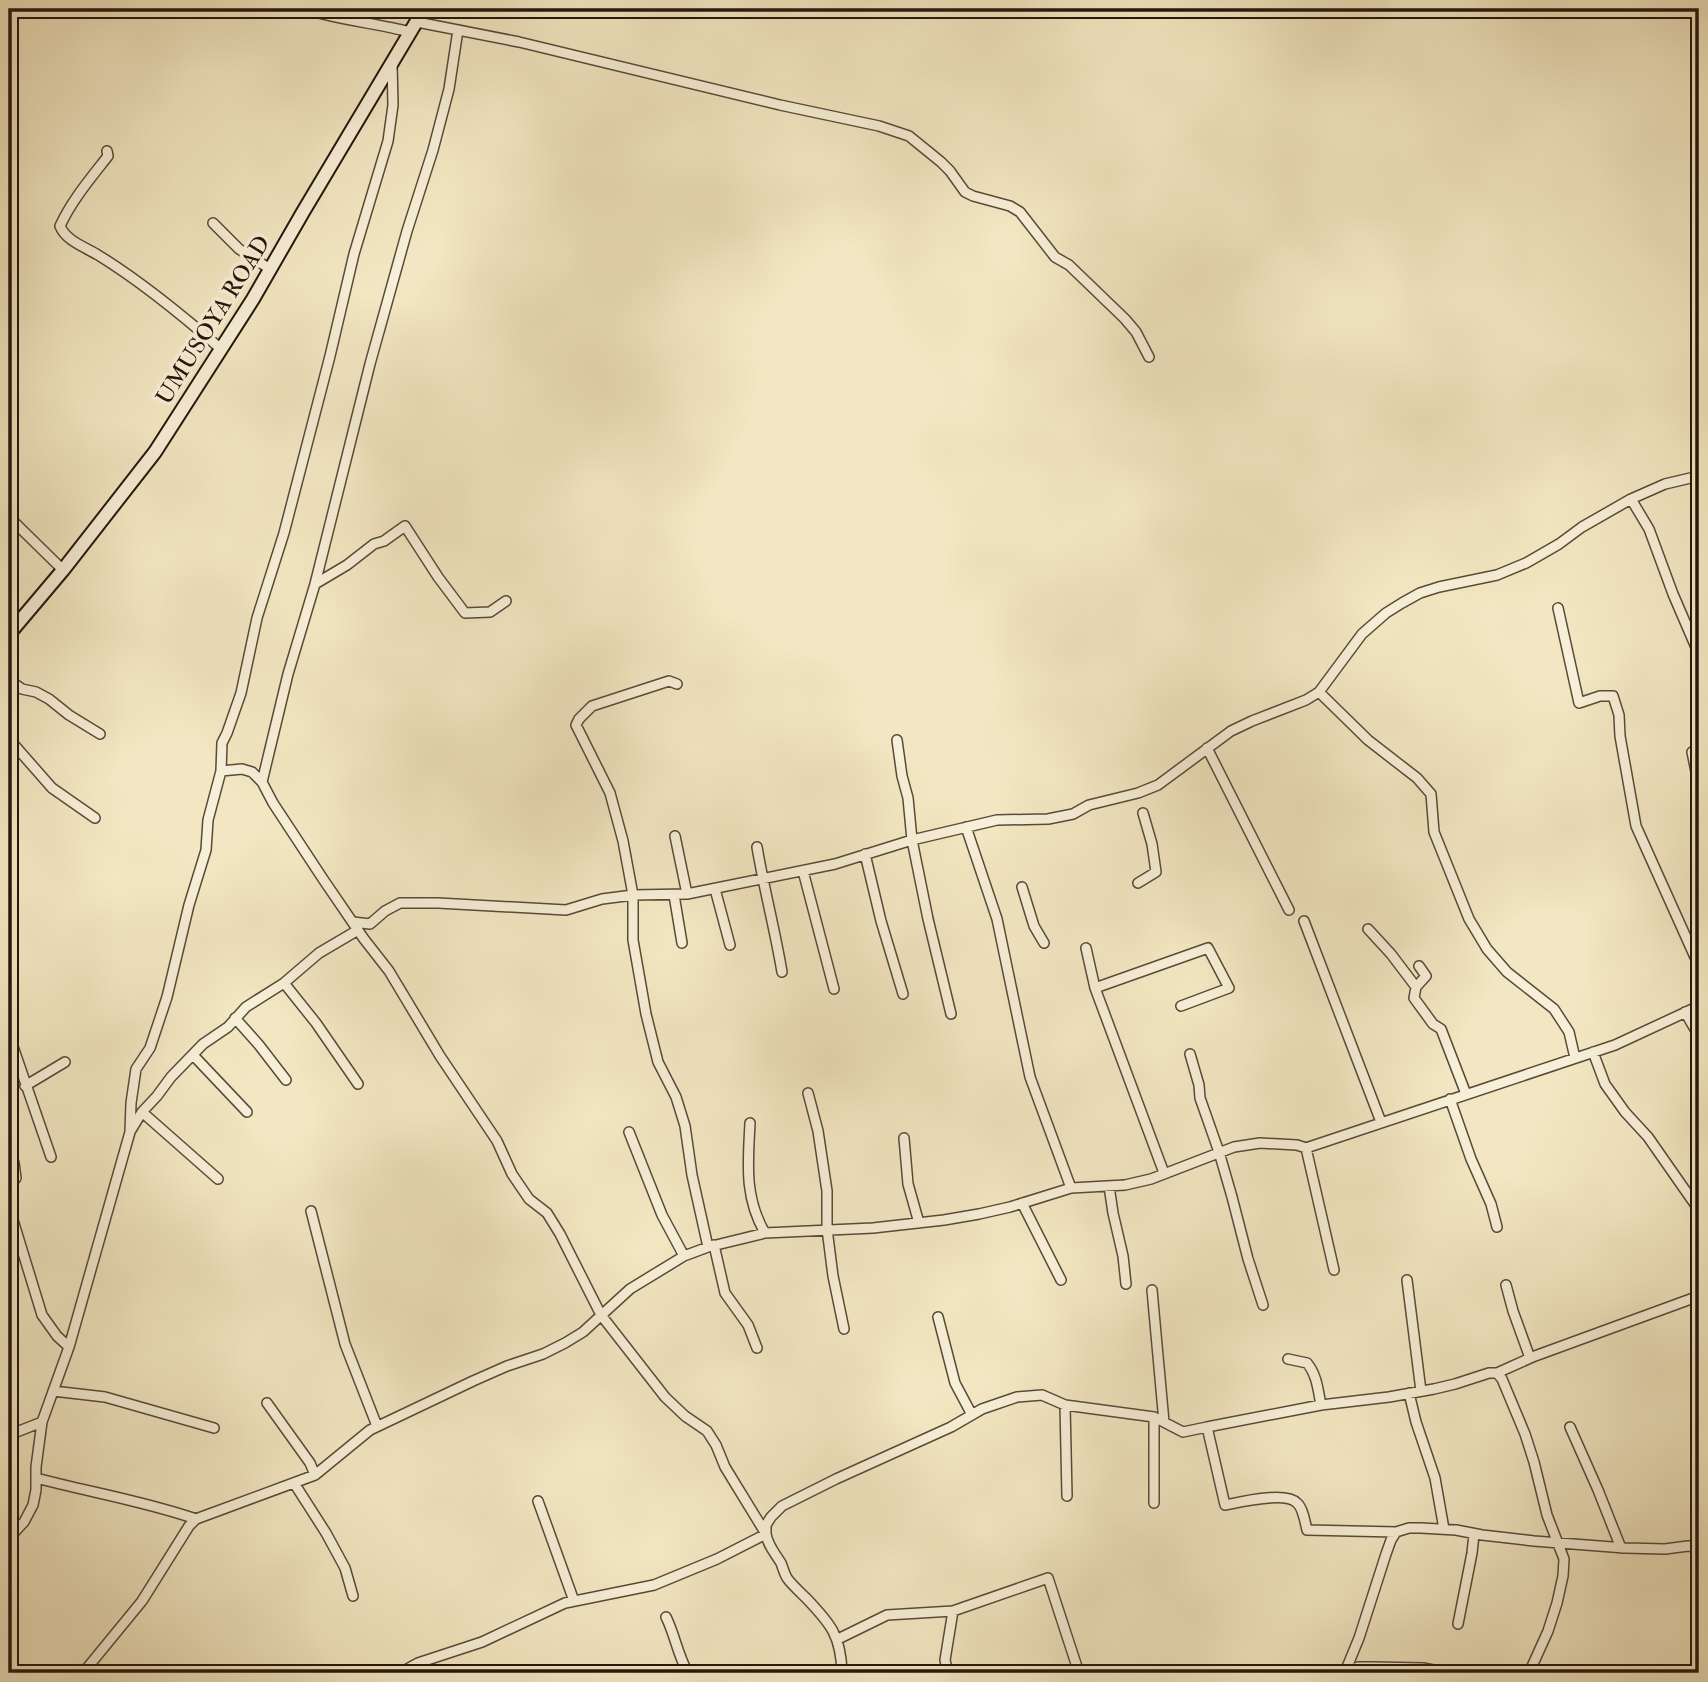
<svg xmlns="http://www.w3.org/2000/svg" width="1708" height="1682" viewBox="0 0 1708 1682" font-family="'IM FELL Double Pica',serif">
  <rect width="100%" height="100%" fill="#f2e7c2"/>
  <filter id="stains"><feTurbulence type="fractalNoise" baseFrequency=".00286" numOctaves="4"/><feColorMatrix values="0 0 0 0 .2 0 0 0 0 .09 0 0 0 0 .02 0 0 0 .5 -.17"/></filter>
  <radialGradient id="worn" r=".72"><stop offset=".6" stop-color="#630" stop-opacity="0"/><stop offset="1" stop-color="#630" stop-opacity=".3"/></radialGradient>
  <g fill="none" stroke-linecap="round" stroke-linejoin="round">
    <g stroke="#584a39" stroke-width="12">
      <path id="street" d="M305,9C339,20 375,23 410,32
        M417,22L519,42L780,105L879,126L909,136L941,162L950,171L965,192L973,196L1010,206L1020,212L1055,257L1069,265L1125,319L1136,332L1149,357
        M107,151L108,156C90,179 72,200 60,226C66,241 85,247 98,255C142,282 182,315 221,349
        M213,223L239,249L270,269
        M1631,499L1649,529L1673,594L1695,645L1699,649
        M9,517L63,570
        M315,584L347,565L374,544L384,541L405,526L438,577L465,613L490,612L506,601
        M1558,608L1579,703L1600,696H1613L1619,715L1620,736L1636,826L1699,966
        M9,680L22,689L36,692L49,699L69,715L100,734
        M677,684L669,681L592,706L579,719L576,725L610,793L623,841L633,895V940L646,1014L658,1062L676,1097L685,1126L692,1175L708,1247
        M1319,692L1368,740L1417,778L1431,794L1434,832L1469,919L1487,949L1507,972L1554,1009L1569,1032L1575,1058
        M9,739L52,788L95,818
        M1207,748L1289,910
        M1692,752L1699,786
        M221,771L242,769L252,772L262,782L273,803L323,879L364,939L389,971L440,1056L497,1141L512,1174L529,1199L547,1213L560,1234L601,1315L665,1397L685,1416L707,1431L716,1445L725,1467L766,1534C768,1546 775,1553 781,1563C783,1568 784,1573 787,1578C792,1585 800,1592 806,1598C831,1624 841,1636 842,1673
        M262,782L288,674L315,584L370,364L407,231L433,150L449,89L458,30
        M966,827L997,919L1030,1077L1071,1188
        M675,836L687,894
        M757,847C764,889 775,930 782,972
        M865,854L881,921L903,994
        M803,871L834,989
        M1138,883L1156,872L1152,844L1143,813
        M1022,887L1034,926L1044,943
        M715,889L730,945
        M674,895L682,943
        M1304,921L1381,1122
        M353,922L370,924L385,911L400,903H438L566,910L602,899L633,895L687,894L835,864L912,840L908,798L902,776L897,740
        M1368,929L1391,954L1416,987L1414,998L1433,1024L1441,1029L1466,1094
        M1086,948L1095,988L1164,1173
        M284,983L316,1023L358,1084
        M1416,987L1426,976L1419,966
        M1095,988L1208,948L1229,988L1181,1006
        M1685,1012L1699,1036
        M951,1014L928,919L912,840L997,820L1048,819L1073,814L1089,805L1138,793L1158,785L1231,731L1252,721L1306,700L1319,692L1362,634L1386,613L1402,603L1420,593L1439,587L1497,575L1526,563L1559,544L1582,527L1631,499L1665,484L1699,476
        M235,1018L259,1045L286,1080
        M9,1035L51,1157
        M1593,1052L1605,1084L1625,1112L1648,1137L1699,1210
        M1190,1054L1199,1085L1200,1098L1219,1152L1232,1197L1248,1259L1263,1305
        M193,1055L247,1112
        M25,1086L65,1062
        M808,1093L818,1131L827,1191V1229L833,1276L844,1329
        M1450,1099L1471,1159L1491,1204L1497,1227
        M142,1112L218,1179
        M750,1123C748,1163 744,1197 765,1233
        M131,1130L142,1112L157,1096L171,1077L203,1044L228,1027L246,1007L284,983L319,953L358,930
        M629,1132L662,1215L684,1256
        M904,1138L908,1184L919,1223
        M1306,1148L1334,1270
        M9,1150L14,1163L16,1178L9,1186
        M1109,1186L1113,1213L1123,1256L1126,1284
        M1022,1203L1061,1280
        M9,1207L42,1315L57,1336L69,1347
        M311,1211L345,1344L377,1426
        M714,1245L725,1293L748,1325L757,1348
        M1407,1280L1421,1391
        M1506,1285L1513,1311L1530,1358
        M1152,1290L1164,1422
        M938,1317L955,1383L972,1415
        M1288,1359L1307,1363C1317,1375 1318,1390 1321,1405
        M1497,1373L1535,1356L1699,1296
        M53,1391L105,1397L214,1428
        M1409,1393L1416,1422L1435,1478L1444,1529
        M267,1403L310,1463L315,1475
        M1065,1405L1067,1496
        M1154,1417V1503
        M1207,1427L1321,1405L1389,1397L1434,1389L1455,1384L1489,1373H1497L1502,1379L1525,1434L1534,1462L1547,1515L1564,1559L1563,1576L1557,1603L1548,1631L1529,1673
        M1570,1427L1598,1490L1621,1548
        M9,1435L42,1422
        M36,1478C89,1492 144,1501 196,1519
        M294,1483L326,1533L345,1568L353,1596
        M538,1501L574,1601
        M766,1534V1525L771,1517L782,1506L836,1479L951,1427L982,1409L1017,1397L1042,1395L1065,1405L1154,1417L1183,1432L1207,1427L1225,1505C1240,1502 1286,1491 1297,1503C1303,1508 1305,1522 1307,1530L1396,1532
        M9,1538L24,1522L33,1505L36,1490V1467L42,1422L69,1347L130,1132L131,1103L136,1069L150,1048L167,997L189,905L206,850L208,820L221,771L222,743L227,733L241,693L257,618L284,533L330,356L354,254L388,141L393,105L392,64
        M666,1617C675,1635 678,1656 688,1673
        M1458,1624L1472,1553L1474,1534
        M838,1639L887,1615L953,1611L1048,1578L1079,1673
        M1345,1672L1359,1638L1386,1554L1391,1540L1396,1532L1409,1528H1421L1456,1530L1482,1535L1534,1541L1625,1548L1665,1549L1688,1546L1699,1547
        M83,1673L142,1601L189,1526L196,1519L315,1475L370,1430L473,1381L507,1366L543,1354L565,1343L583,1332L630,1289L684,1256L708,1247L765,1233L873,1228L944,1220L979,1214L1010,1207L1071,1188L1125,1185L1151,1179L1234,1147L1260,1143L1297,1145L1306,1148L1615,1045L1699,1006
        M400,1673L418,1663L482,1642L565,1603L654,1585L717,1559L766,1534
        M948,1673L945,1660L953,1611
        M1343,1673L1358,1667H1373L1423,1668L1449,1673"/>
    </g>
    <g stroke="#25160b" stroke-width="16">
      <path id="secondary" d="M9,634L63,570L155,452L253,299L303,212L424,9"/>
    </g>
    <use href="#street" stroke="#f7efd7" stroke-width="9"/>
    <use href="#secondary" stroke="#f7efd7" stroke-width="12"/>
  </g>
  <g text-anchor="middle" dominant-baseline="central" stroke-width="7" stroke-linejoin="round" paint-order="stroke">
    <g font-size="23" fill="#25160b" stroke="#f7efd7">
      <text transform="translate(213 320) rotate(-58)">UMUSOYA ROAD</text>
    </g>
  </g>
  <rect width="1708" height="1682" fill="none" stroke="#f2e7c2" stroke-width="35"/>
  <rect x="10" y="10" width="1687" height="1661" fill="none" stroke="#25160b" stroke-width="3.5"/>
  <rect x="18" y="18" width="1673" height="1647" fill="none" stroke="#25160b" stroke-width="2"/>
  <rect width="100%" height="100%" filter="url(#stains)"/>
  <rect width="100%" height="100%" fill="url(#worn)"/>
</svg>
